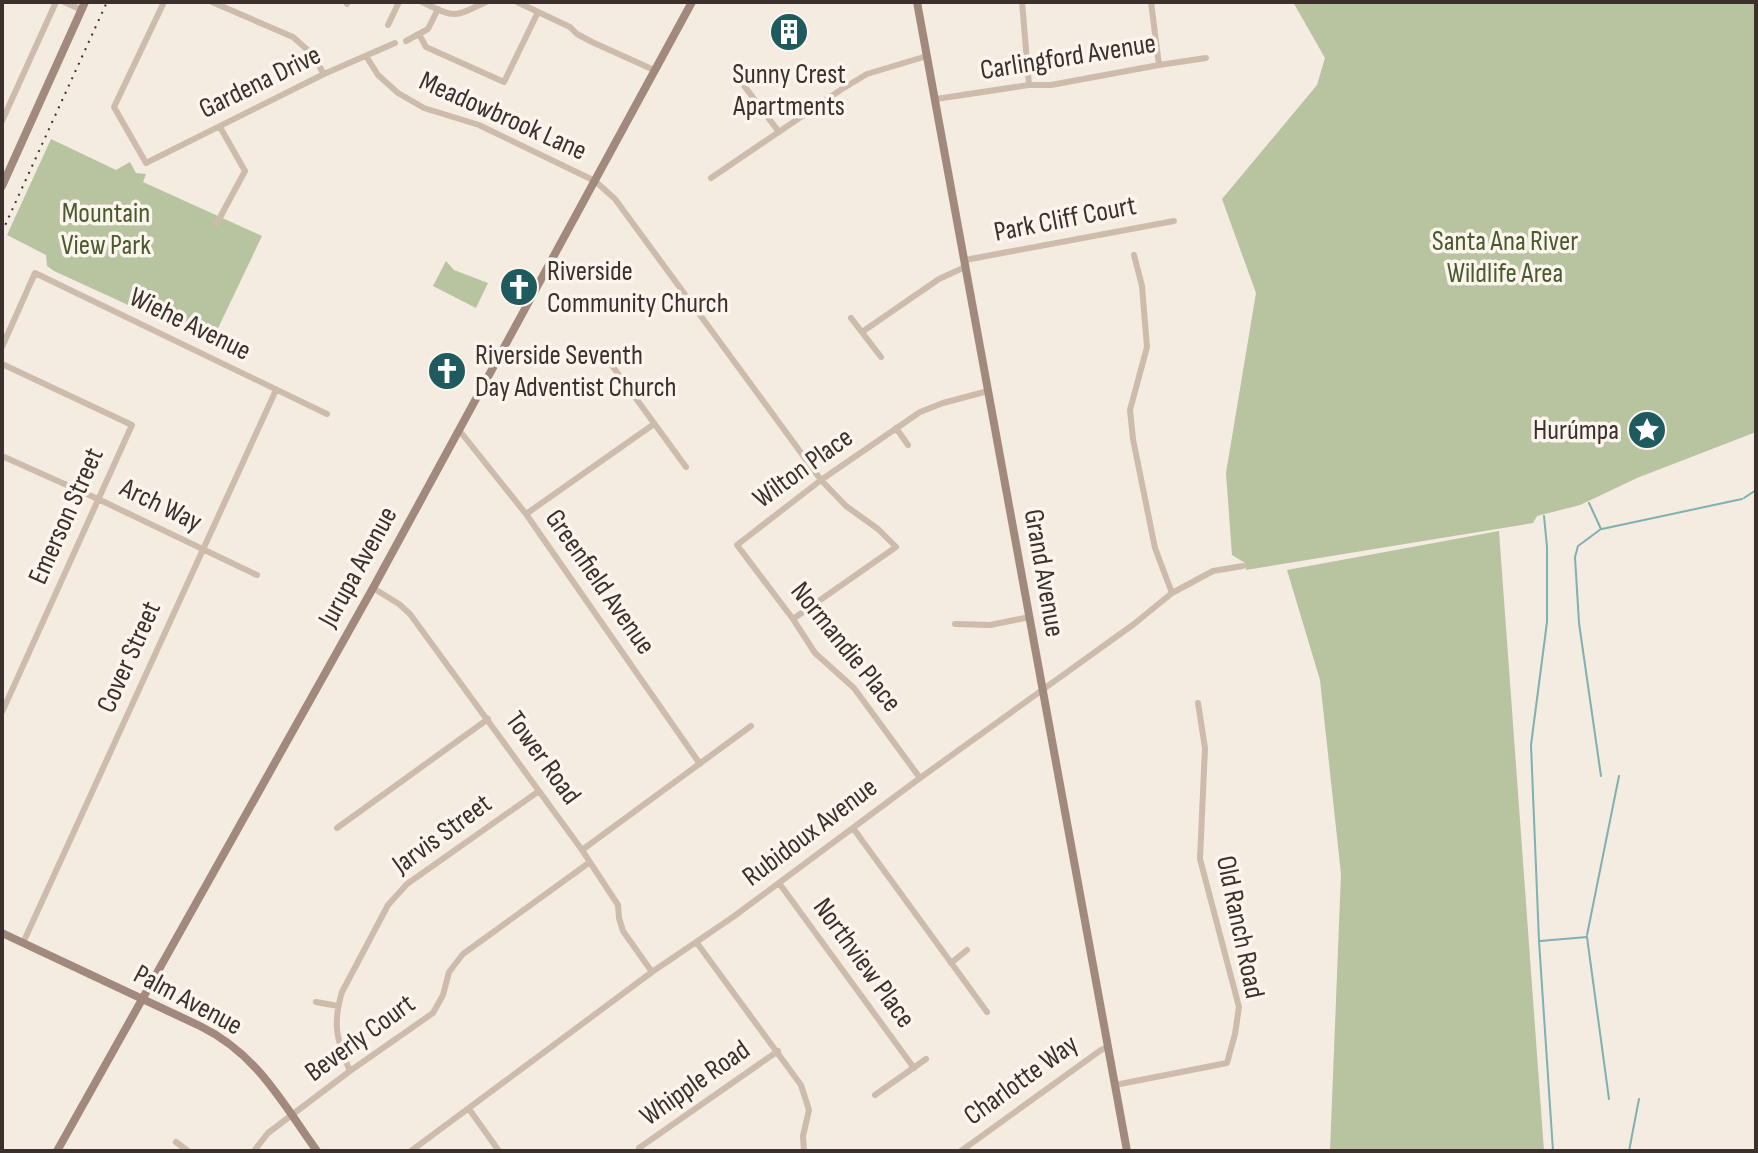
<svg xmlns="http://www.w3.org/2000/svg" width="1758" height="1153" viewBox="0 0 1758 1153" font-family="'Sofia Sans Condensed',sans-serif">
  <rect width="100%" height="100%" fill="#f4ebe1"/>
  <path fill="#b8c4a0" d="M1293,2H1756V432L1637,478L1580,505L1537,516L1533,523L1246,570L1245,563L1232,555L1226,473L1256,293L1222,199L1317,85L1325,58Z
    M51,139L116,170L130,162L136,173L146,174L143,182L262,236L211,343L54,271L47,266L46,255L7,235Z
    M446,261L454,270L488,283L476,308L433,286Z
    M1499,531L1544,1151H1330L1341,874L1320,680L1287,570Z"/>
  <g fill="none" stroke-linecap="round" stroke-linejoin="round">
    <path stroke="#7fb0b2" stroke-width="2" d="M1744,498L1756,490
      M1589,503L1601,529L1578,546L1575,557L1579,623L1601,776
      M1544,516L1547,547V622L1531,745L1539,941L1553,1151
      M1602,529L1742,499
      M1587,935L1619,776
      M1540,941L1587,937L1609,1099
      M1629,1151L1639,1099"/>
    <path stroke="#cdbbac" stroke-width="6" d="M64,2L82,10
      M164,2L114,107L146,163L324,74L395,43
      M212,2L293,37L311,53L324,74
      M422,2C456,18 452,18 486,2
      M517,2L570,27L577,34L592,42L654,70
      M1022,2L1029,85
      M1151,2L1159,65
      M347,4L348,2
      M388,25L399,2
      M419,34L426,47L504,82L538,12
      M406,41L428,29L438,9
      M366,56L378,75L398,93L424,108L479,125L595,181L615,199L821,480L846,506L878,529L896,547L793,619
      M736,75L779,132
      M936,99L1029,85H1051L1159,65L1206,58
      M2,121L56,2
      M711,178L842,89L867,74L927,56
      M217,223L245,171L220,127
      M1134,255L1142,286L1147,347L1130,410L1133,439L1155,548L1172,593
      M965,260L1174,221
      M851,318L881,357
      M862,332L939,279L965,267
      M2,347L35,273L327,414
      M605,356L686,467
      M2,364L132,425L2,712
      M896,428L908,445
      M459,430L526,514L700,764
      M2,456L98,499L257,575
      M526,514L654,424
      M373,588L399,604L410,614L582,850L618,905L619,918L623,931L652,972
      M955,624L990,625L1030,617
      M920,778L854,688L815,653L793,619L737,545L821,480L920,412L943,403L988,391
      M337,828L488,719
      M853,828L987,1012
      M582,850L751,726
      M779,883L914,1068
      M23,943L276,390
      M697,943L801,1085L809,1110L803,1136L804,1151
      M951,963L967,950
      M316,1002L338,1006
      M350,1071C337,1041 332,1025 342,992L388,905L407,884L539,791
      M1115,1085L1227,1063L1235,1034L1239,1007L1200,859L1205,748L1198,703
      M875,1095L926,1059
      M469,1109L499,1151
      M176,1142L188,1151
      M254,1151L268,1133L350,1071L433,1013L443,995L449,972L463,954L590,862
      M411,1151L652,972L733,917L920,778L1134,624L1172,593L1213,571L1243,566
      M641,1151L639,1148L778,1051
      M961,1151L1101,1050L1108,1047"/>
    <path stroke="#a18a7d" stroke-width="8" d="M917,2L1127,1151
      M2,186L85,2
      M2,933L200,1026C257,1054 281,1101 317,1151
      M57,1151L373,588L692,2"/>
    <path stroke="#3b302b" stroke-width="2" stroke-dasharray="2 6" stroke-linecap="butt" d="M2,232L107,2"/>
  </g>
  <defs>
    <g id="building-disc" transform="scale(2)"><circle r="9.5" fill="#1f5a5e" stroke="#fbf5ee"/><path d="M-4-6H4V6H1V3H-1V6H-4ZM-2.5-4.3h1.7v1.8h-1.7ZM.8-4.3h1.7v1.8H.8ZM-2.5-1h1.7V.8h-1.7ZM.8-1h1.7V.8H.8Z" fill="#fff"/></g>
    <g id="church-disc" transform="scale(2)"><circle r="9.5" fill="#1f5a5e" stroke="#fbf5ee"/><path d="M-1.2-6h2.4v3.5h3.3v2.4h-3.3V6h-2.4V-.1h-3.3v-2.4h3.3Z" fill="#fff"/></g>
    <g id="sight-disc" transform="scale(2)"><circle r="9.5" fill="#1f5a5e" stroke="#fbf5ee"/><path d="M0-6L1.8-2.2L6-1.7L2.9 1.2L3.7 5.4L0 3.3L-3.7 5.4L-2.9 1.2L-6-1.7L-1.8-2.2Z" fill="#fff"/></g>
  </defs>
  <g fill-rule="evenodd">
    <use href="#building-disc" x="789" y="32"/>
    <use href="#church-disc" x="519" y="287"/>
    <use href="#church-disc" x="447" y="371"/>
    <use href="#sight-disc" x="1647" y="430"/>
  </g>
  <g text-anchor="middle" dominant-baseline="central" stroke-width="7" stroke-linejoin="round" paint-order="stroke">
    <g font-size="28" fill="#3b302b" stroke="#fbf5ee">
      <text transform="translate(1068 57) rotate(-9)">Carlingford Avenue</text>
      <text transform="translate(260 82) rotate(-26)">Gardena Drive</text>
      <text transform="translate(503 116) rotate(24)">Meadowbrook Lane</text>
      <text transform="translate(1065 219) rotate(-11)">Park Cliff Court</text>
      <text transform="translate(190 324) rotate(26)">Wiehe Avenue</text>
      <text transform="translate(803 468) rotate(-36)">Wilton Place</text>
      <text transform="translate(161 505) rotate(26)">Arch Way</text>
      <text transform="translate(66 516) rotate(-66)">Emerson Street</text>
      <text transform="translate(358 567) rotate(-61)">Jurupa Avenue</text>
      <text transform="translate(1044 573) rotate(80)">Grand Avenue</text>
      <text transform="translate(600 582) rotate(55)">Greenfield Avenue</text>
      <text transform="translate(846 647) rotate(51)">Normandie Place</text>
      <text transform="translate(129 657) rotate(-66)">Cover Street</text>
      <text transform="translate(543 758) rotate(54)">Tower Road</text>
      <text transform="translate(810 832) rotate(-37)">Rubidoux Avenue</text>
      <text transform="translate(442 834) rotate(-36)">Jarvis Street</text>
      <text transform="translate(1240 927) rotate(78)">Old Ranch Road</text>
      <text transform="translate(864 963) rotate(54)">Northview Place</text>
      <text transform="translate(188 1000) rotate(28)">Palm Avenue</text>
      <text transform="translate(360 1038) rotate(-36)">Beverly Court</text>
      <text transform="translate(1021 1080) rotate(-36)">Charlotte Way</text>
      <text transform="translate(695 1083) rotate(-35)">Whipple Road</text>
    </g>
    <g font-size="28" fill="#3b302b" stroke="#fbf5ee" text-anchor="start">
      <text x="789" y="74" text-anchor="middle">Sunny Crest<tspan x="789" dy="32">Apartments</tspan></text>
      <text x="547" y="271">Riverside<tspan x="547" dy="32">Community Church</tspan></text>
      <text x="475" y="355">Riverside Seventh<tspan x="475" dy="32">Day Adventist Church</tspan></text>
      <text x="1619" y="430" text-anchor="end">Hurúmpa</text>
    </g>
    <g font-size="28" fill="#4a5a2e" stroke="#fbf5ee">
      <text x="106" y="213">Mountain<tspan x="106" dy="32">View Park</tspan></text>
      <text x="1505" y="241">Santa Ana River<tspan x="1505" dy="32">Wildlife Area</tspan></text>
    </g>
  </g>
  <rect width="1758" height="1153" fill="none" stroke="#3b302b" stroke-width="8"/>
</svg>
